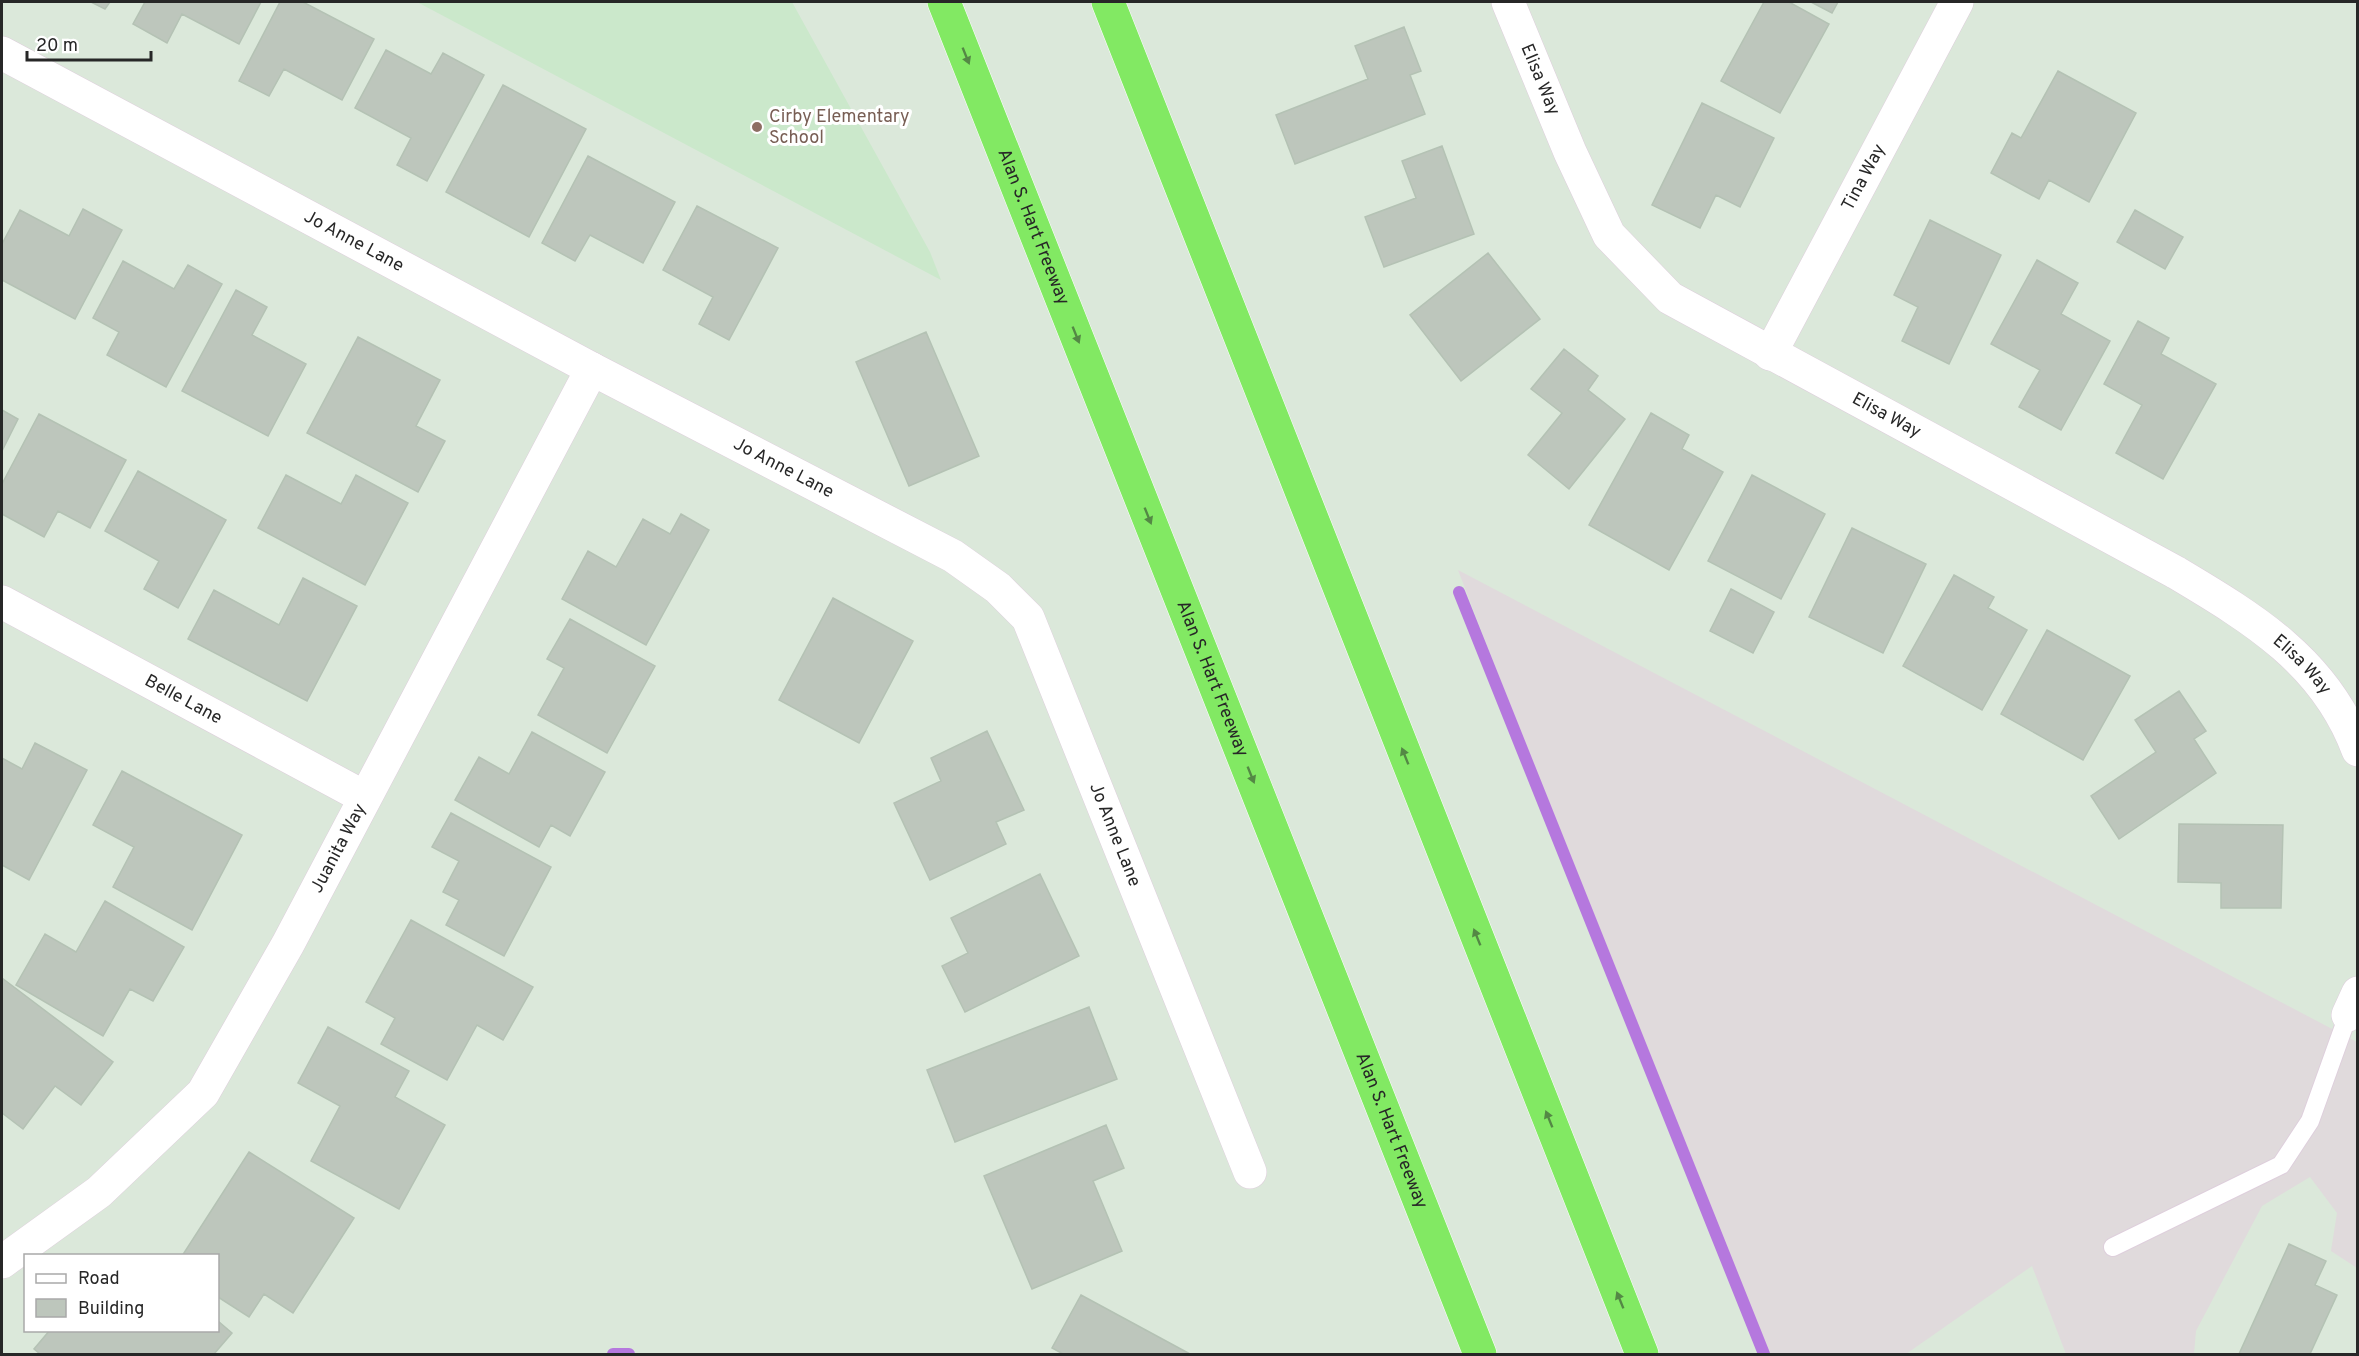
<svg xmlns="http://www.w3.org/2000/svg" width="2359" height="1356" viewBox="0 0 2359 1356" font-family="Overpass,sans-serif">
  <rect width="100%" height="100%" fill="#dbe8da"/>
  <path fill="#e0dadc" d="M1458,570L2357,1042V1268L2331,1251L2337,1213L2310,1177L2262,1206L2196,1331L2194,1354H2066L2032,1266L1906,1354H1760Z"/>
  <path fill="#cbe8cb" d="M417,2H792L930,252L941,280Z"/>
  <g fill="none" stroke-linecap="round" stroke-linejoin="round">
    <path stroke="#b578de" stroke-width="12" d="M1459,592L1764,1354
      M613,1354H629"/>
  </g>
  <path fill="#bdc6bc" stroke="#b4c2b4" stroke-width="1.5" d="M91,2H110L105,9Z
    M145,2H261L239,44L182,14L167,43L133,24Z
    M280,2H303L374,39L342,100L284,69L269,96L239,81Z
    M1764,2H1789L1829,24L1780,113L1721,81Z
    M1811,2H1838L1832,13Z
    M1404,27L1421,71L1410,75L1425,114L1295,164L1276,115L1368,79L1355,46Z
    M386,50L431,74L443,53L484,75L427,181L397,165L411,138L355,108Z
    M2058,71L2136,113L2089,202L2049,180L2039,199L1991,173L2012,133L2021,138Z
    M503,85L586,129L529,237L446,192Z
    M1702,103L1774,138L1740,207L1716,195L1700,228L1652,205Z
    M1442,146L1474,234L1384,267L1365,217L1416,198L1402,161Z
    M588,156L675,202L643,263L590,235L575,261L542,243Z
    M697,206L778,248L729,340L699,324L713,297L663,270Z
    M83,209L122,230L75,319L2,280V244L20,210L69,236Z
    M2135,210L2183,237L2165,269L2117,242Z
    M1930,220L2001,255L1949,364L1902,341L1918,307L1894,295Z
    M1488,253L1540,319L1461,381L1410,315Z
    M2037,260L2078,283L2061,314L2110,341L2061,430L2019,407L2040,370L1991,344Z
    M123,261L174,289L188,265L222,284L166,387L107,355L119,332L93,318Z
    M236,290L267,307L252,335L306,364L268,436L182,391Z
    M2138,321L2169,338L2161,354L2216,384L2163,479L2116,453L2142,405L2104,384Z
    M926,332L979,456L909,486L856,362Z
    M358,337L440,380L416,426L445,441L418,492L307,433Z
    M1564,349L1598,376L1588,390L1625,419L1569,489L1528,455L1562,413L1531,389Z
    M2,410L18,419L2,451Z
    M1651,413L1689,435L1682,449L1723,472L1669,570L1589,525Z
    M39,414L126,460L90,528L58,511L44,537L2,514V484Z
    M138,471L226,520L178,608L144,589L159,561L105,531Z
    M286,475L341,504L356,475L408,503L365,585L258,528Z
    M1752,475L1825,514L1781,599L1708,561Z
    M681,514L709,530L646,645L562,599L588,551L616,567L643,519L670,534Z
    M1852,528L1926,564L1883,653L1809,617Z
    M1954,575L1994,597L1988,608L2027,630L1982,710L1903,666Z
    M303,578L357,606L307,701L188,639L214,590L279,625Z
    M1731,589L1774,612L1753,653L1710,631Z
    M833,598L913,641L859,743L779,700Z
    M570,619L655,666L607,753L538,715L564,668L547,659Z
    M2047,630L2130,676L2083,760L2001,714Z
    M2179,691L2206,731L2194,739L2216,773L2119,839L2091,796L2156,752L2135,720Z
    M987,731L1024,810L996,822L1006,844L930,880L894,803L941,781L931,758Z
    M532,732L605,772L570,836L551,825L539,847L455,800L479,757L509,774Z
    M35,743L87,770L29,880L2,865V758L22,769Z
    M122,771L242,835L192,930L113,887L134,847L93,825Z
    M451,813L551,867L504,956L446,925L459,900L443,892L459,861L432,847Z
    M2179,824L2283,825L2281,908H2221V883L2178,882Z
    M1040,874L1079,956L965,1012L942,966L968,953L951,918Z
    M105,901L184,947L153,1001L130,989L103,1036L16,985L45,934L76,952Z
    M411,920L533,987L503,1040L477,1025L447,1080L381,1044L395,1018L366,1002Z
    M2,978L113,1062L81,1105L55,1086L23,1129L2,1113Z
    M1089,1007L1117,1079L955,1142L927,1070Z
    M328,1027L409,1071L395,1097L445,1125L399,1209L311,1161L340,1106L298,1083Z
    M1106,1125L1124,1168L1093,1181L1122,1251L1032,1289L984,1176Z
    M249,1152L354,1218L293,1313L264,1294L249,1317L218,1297V1256H182Z
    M2289,1244L2326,1261L2315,1285L2337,1295L2310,1354H2239Z
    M1081,1295L1190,1354H1063L1052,1348Z
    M218,1321L232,1333L214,1354H40L34,1349L50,1330H218Z"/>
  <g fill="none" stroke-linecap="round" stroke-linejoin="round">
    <g stroke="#decfdc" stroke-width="20">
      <path id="service" d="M2113,1247L2281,1165L2310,1121L2348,1015"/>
    </g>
    <g stroke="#decfdc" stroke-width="34">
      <g id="minor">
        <path id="s1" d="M1508,2L1570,152L1609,235L1670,298L2175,572C2252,618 2325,661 2358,750"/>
        <path id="s2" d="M2,53L592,369L953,556L998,588L1028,618L1250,1172"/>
        <path id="s3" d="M1770,354L1957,2"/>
        <path id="s4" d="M2,602L364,797"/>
        <path d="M2348,1015L2358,993"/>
        <path id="s5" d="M2,1262L99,1192L203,1093L288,944L592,369"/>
      </g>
    </g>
    <g stroke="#fff" stroke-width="34">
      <g id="motorway">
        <path id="s6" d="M944,2L1480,1354"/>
        <path d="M1108,2L1642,1354"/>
      </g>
    </g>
    <use href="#service" stroke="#fff" stroke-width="18"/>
    <use href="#minor" stroke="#fff" stroke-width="33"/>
    <use href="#motorway" stroke="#82e963" stroke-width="33"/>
  </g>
  <defs><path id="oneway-solid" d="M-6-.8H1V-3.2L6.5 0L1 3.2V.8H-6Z" transform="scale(1.5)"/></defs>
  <g fill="#548845">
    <use href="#oneway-solid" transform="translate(966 56) rotate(68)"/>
    <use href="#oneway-solid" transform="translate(1076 335) rotate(68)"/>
    <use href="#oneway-solid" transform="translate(1148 516) rotate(68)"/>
    <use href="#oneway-solid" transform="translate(1405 756) rotate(-112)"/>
    <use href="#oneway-solid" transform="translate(1251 775) rotate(68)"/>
    <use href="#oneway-solid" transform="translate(1477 937) rotate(-112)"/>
    <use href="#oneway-solid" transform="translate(1549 1119) rotate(-112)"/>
    <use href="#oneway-solid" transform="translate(1620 1300) rotate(-112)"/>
  </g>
  <circle fill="#8d6e63" stroke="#fff" stroke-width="2" cx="757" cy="127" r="6"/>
  <g text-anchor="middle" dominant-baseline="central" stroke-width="6" stroke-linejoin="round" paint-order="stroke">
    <g font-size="18" fill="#272727" stroke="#fff">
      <text stroke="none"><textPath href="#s1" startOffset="84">Elisa Way</textPath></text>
      <text stroke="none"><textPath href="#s3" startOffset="200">Tina Way</textPath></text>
      <text stroke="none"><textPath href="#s6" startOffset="242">Alan S. Hart Freeway</textPath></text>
      <text stroke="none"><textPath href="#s2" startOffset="399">Jo Anne Lane</textPath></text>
      <text stroke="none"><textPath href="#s1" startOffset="588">Elisa Way</textPath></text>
      <text stroke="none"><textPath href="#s2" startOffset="885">Jo Anne Lane</textPath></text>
      <text stroke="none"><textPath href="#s1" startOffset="1074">Elisa Way</textPath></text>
      <text stroke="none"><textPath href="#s6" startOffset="728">Alan S. Hart Freeway</textPath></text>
      <text stroke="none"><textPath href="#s4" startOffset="206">Belle Lane</textPath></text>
      <text stroke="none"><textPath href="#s2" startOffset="1407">Jo Anne Lane</textPath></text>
      <text stroke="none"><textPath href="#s5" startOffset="543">Juanita Way</textPath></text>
      <text stroke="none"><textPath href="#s6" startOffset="1214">Alan S. Hart Freeway</textPath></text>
    </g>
    <g font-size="18" fill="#785e54" stroke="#fff" text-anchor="start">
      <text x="769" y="117">Cirby Elementary<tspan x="769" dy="21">School</tspan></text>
    </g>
  </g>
  <rect width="2359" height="1356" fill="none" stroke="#272727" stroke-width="6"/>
  <rect x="24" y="1254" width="195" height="78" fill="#ffffff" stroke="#a9a9a9" stroke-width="1.5"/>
  <rect x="36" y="1274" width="30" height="9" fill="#ffffff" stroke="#a9a9a9" stroke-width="1.5"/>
  <text x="78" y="1284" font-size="18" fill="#272727">Road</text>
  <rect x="36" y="1299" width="30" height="18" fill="#bdc6bc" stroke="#a9a9a9" stroke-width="1.5"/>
  <text x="78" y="1314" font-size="18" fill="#272727">Building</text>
  <path d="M27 51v9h124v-9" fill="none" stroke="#272727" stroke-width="3"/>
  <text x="36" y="51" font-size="18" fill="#272727" stroke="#ffffff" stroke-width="4.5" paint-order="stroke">20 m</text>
</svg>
